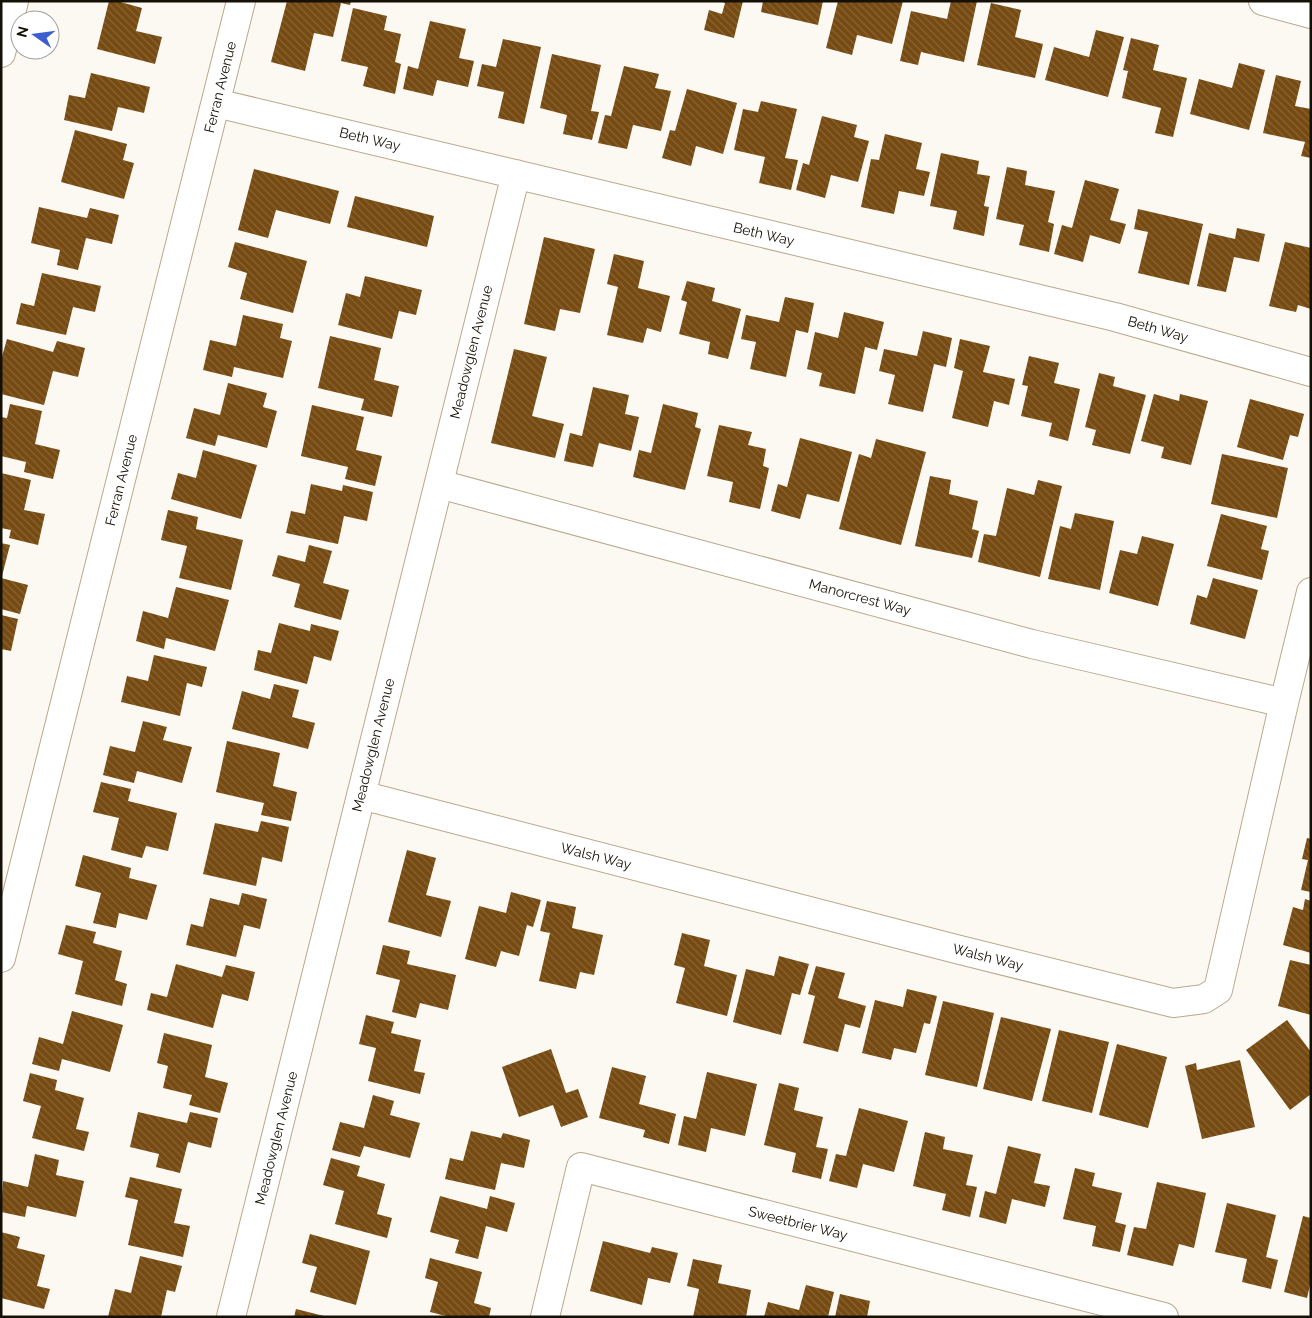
<svg xmlns="http://www.w3.org/2000/svg" width="1312" height="1318" viewBox="0 0 1312 1318" font-family="Raleway,sans-serif">
  <defs>
    <pattern id="building-back-hatch" width="6" height="6" patternUnits="userSpaceOnUse" patternTransform="scale(1.25)"><rect width="6" height="6" fill="#764a10"/><path d="M-1 5l2 2M0 0l6 6M5-1l2 2" fill="none" stroke="#876539"/></pattern>
  </defs>
  <rect width="100%" height="100%" fill="#fcf9f3"/>
  <path fill="url(#building-back-hatch)" d="M109,1H117L142,8L136,31L162,37L155,64L97,49Z
    M287,1H351L350,5L341,3L333,37L314,33L305,71L271,62Z
    M720,1H743L734,38L704,30L709,10L722,14L725,3Z
    M763,1H823L818,25L761,12Z
    M838,1H903L892,44L857,35L852,55L826,48Z
    M951,1H977L964,62L921,52L918,65L900,61L911,11L947,19Z
    M991,3L1021,10L1015,37L1043,44L1035,78L977,65Z
    M353,8L387,16L384,30L401,34L395,62L401,64L395,94L363,86L368,67L341,61Z
    M430,21L466,29L459,58L474,61L468,87L437,80L433,96L403,89L408,66L418,69Z
    M1096,30L1124,37L1108,97L1045,80L1054,47L1089,57Z
    M1131,38L1159,45L1153,70L1187,78L1173,137L1155,133L1161,108L1122,98L1128,71L1123,70Z
    M503,39L541,47L524,124L498,118L504,92L477,86L482,64L496,67Z
    M552,54L601,65L591,111L599,112L592,140L563,134L567,115L540,108Z
    M1239,63L1265,70L1249,130L1190,114L1199,79L1232,88Z
    M624,66L659,74L655,88L671,91L661,131L633,125L627,149L598,143L605,115L611,116Z
    M91,73L150,87L144,113L118,107L112,131L64,120L69,95L85,98Z
    M1276,75L1301,81L1295,106L1311,109V158L1301,156L1305,142L1263,133Z
    M687,89L737,103L723,154L696,146L691,166L662,158L670,130L675,131Z
    M761,101L797,109L785,158L798,160L791,190L759,183L765,157L734,150L743,109L758,112Z
    M822,116L857,125L854,137L869,141L858,182L831,175L825,198L796,190L803,163L809,165Z
    M75,130L127,144L123,160L134,163L124,199L61,182Z
    M885,134L922,143L916,169L930,172L924,196L899,191L894,214L861,207L871,159L879,160Z
    M941,153L979,161L977,174L990,176L984,206L989,207L984,236L953,229L957,211L930,206Z
    M1007,167L1027,171L1025,185L1055,191L1048,222L1054,224L1049,252L1019,245L1024,225L996,219Z
    M254,169L339,191L330,224L276,210L268,238L238,230Z
    M1085,180L1119,189L1110,220L1126,224L1120,244L1090,235L1083,262L1054,254L1062,225L1072,228Z
    M355,196L434,216L427,247L347,227Z
    M39,207L87,218L90,208L119,215L112,244L86,238L78,270L57,265L60,250L31,243Z
    M1138,209L1203,224L1189,285L1138,273L1148,232L1134,229Z
    M1237,228L1265,234L1259,262L1234,257L1226,292L1197,286L1209,233L1235,239Z
    M544,237L595,249L580,313L560,309L555,331L524,324Z
    M235,242L307,261L293,313L240,299L247,273L228,267Z
    M1285,242L1311,248V309L1298,305L1296,312L1269,306Z
    M614,254L644,261L638,288L670,296L661,332L647,328L643,343L607,335L618,287L607,284Z
    M42,273L101,286L95,312L73,307L66,335L16,324L21,303L34,306Z
    M365,276L422,290L416,315L399,311L392,339L338,325L346,293L360,297Z
    M687,281L715,288L712,301L741,309L728,359L708,354L710,342L679,334L687,302L681,300Z
    M785,297L814,303L808,333L796,330L786,377L750,369L756,342L741,339L746,315L779,322Z
    M844,312L884,322L877,350L865,347L855,394L819,386L822,373L807,369L815,332L838,338Z
    M243,315L283,324L280,338L292,341L283,378L234,367L232,377L203,370L210,340L236,346Z
    M923,331L952,338L946,367L934,364L923,412L888,404L895,375L879,371L884,349L917,356Z
    M330,336L381,348L374,380L399,386L392,417L361,410L364,399L318,388Z
    M7,339L53,352L57,341L85,348L78,377L53,371L44,405L1,394V360Z
    M960,339L990,346L983,372L1015,379L1009,405L994,401L988,427L952,418L963,371L954,368Z
    M514,349L547,357L532,416L564,424L555,458L491,443Z
    M1029,356L1059,363L1054,383L1080,389L1068,441L1049,436L1052,423L1021,416L1028,386L1022,385Z
    M1099,373L1115,377L1113,386L1146,395L1130,454L1092,445L1096,430L1085,427Z
    M228,383L267,393L263,407L277,411L267,448L218,435L215,446L186,438L194,408L220,415Z
    M593,387L629,395L625,414L639,417L631,451L599,443L593,467L564,461L570,433L582,436Z
    M1154,394L1179,401L1180,394L1208,401L1191,465L1161,458L1164,447L1141,441Z
    M1250,399L1304,414L1298,437L1290,435L1283,460L1237,447Z
    M10,404L42,411L35,444L60,450L53,479L24,472L26,462L1,456V417L7,418Z
    M663,404L698,413L695,427L701,429L685,490L633,477L639,450L651,453Z
    M312,405L364,417L356,450L382,456L375,486L345,479L348,467L301,456Z
    M719,425L752,432L748,445L766,449L763,466L769,468L760,509L729,502L733,482L707,476Z
    M800,438L852,452L839,502L807,494L800,519L771,511L778,484L787,487Z
    M876,439L926,452L901,545L839,529L859,454L871,458Z
    M203,450L257,465L241,519L171,499L178,473L196,478Z
    M1222,454L1288,468L1277,518L1211,504Z
    M1,473L31,480L24,510L45,514L38,545L9,538L11,530L1,528Z
    M930,476L951,480L949,494L978,501L972,529L979,531L972,558L915,546Z
    M1038,480L1062,486L1040,577L978,562L984,534L996,536L1007,488L1034,495Z
    M311,484L342,491L343,485L373,492L367,521L344,516L338,544L286,533L291,511L305,514Z
    M168,510L198,517L196,529L243,540L231,590L179,578L187,546L161,540Z
    M1075,513L1114,521L1100,590L1048,579L1060,526L1071,529Z
    M1221,514L1267,526L1261,549L1269,551L1262,580L1207,566Z
    M1142,536L1174,544L1158,606L1109,593L1120,550L1137,554Z
    M1,543L10,545L2,576L1,575Z
    M309,545L332,551L323,583L349,590L341,620L294,607L300,584L272,576L278,555L305,562Z
    M1,578L28,585L20,614L1,609Z
    M1213,578L1258,590L1245,639L1190,624L1197,595L1207,598Z
    M176,587L229,600L215,651L166,638L164,649L136,641L143,611L168,618Z
    M1,615L18,619L11,651L1,649Z
    M279,623L310,631L311,624L339,631L331,661L314,656L307,684L254,670L258,650L271,653Z
    M154,655L207,667L202,687L187,683L180,716L121,702L127,676L148,681Z
    M274,684L299,690L292,717L315,723L308,749L232,729L242,691L270,699Z
    M143,721L167,727L163,740L192,747L182,783L137,771L134,783L103,775L110,746L135,752Z
    M227,741L280,753L273,786L297,792L291,821L261,815L264,803L216,792Z
    M101,782L131,789L128,801L177,813L168,851L146,846L142,858L111,850L119,818L93,812Z
    M261,821L289,827L282,862L262,857L256,886L203,874L215,823L258,832Z
    M1307,838L1311,839V892L1301,890L1308,860L1302,859Z
    M407,850L436,858L426,895L451,901L441,937L388,922Z
    M83,855L131,868L129,878L157,885L147,920L119,913L116,928L93,923L101,893L75,886Z
    M511,892L541,900L533,927L527,925L519,956L501,951L496,967L465,959L479,906L506,913Z
    M242,893L267,899L260,929L244,925L236,957L186,945L191,924L203,927L210,898L239,905Z
    M1305,899L1311,901V953L1283,945L1293,907L1303,910Z
    M547,901L576,907L572,928L603,935L594,975L580,972L576,989L539,981L550,933L540,931Z
    M66,925L96,932L93,943L122,951L115,980L127,984L122,1006L75,994L83,961L58,954Z
    M682,933L710,940L704,966L737,975L727,1016L676,1003L685,968L674,965Z
    M383,945L410,951L407,964L456,975L448,1010L420,1003L416,1018L392,1012L400,980L376,974Z
    M779,956L809,964L800,995L792,993L781,1035L733,1022L746,969L774,976Z
    M1290,960L1311,965V1015L1278,1006Z
    M176,964L222,977L226,965L255,972L248,1001L222,994L213,1028L147,1010L151,993L167,997Z
    M816,966L845,973L838,998L866,1006L860,1028L845,1024L838,1052L803,1043L815,996L808,994Z
    M907,989L937,996L930,1024L924,1023L916,1053L894,1048L891,1060L862,1053L875,1000L903,1007Z
    M943,1001L994,1013L977,1087L925,1075Z
    M72,1011L123,1025L110,1072L62,1059L59,1071L32,1064L39,1037L63,1044Z
    M366,1015L394,1022L391,1033L421,1040L414,1071L425,1073L420,1094L368,1081L376,1048L359,1044Z
    M1001,1017L1051,1029L1032,1101L983,1089Z
    M1287,1020L1311,1052V1094L1290,1110L1246,1050Z
    M1059,1030L1109,1042L1092,1113L1042,1101Z
    M164,1033L212,1045L205,1077L228,1083L220,1113L189,1105L192,1095L163,1088L168,1066L157,1063Z
    M1117,1044L1167,1057L1148,1128L1099,1115Z
    M551,1049L566,1093L578,1089L588,1117L561,1127L553,1105L519,1117L502,1067Z
    M1240,1060L1255,1127L1202,1139L1185,1066L1196,1063L1197,1070Z
    M612,1067L646,1076L639,1104L676,1114L669,1144L643,1137L645,1130L599,1118Z
    M707,1072L757,1084L745,1136L711,1128L706,1152L678,1145L684,1116L696,1119Z
    M30,1073L57,1080L55,1090L84,1098L76,1129L89,1132L84,1151L32,1138L41,1106L23,1101Z
    M779,1083L799,1088L794,1110L823,1117L816,1147L828,1149L821,1179L792,1172L796,1153L764,1145Z
    M373,1095L394,1101L390,1115L420,1123L410,1158L364,1146L360,1157L332,1150L340,1122L364,1128Z
    M859,1108L908,1121L894,1172L863,1164L857,1188L829,1181L836,1154L846,1156Z
    M138,1112L187,1123L190,1112L218,1118L211,1148L188,1142L180,1173L156,1167L159,1154L130,1147Z
    M471,1131L501,1138L503,1133L530,1140L524,1168L501,1163L495,1190L445,1179L450,1158L463,1161Z
    M925,1132L945,1137L943,1149L973,1155L966,1185L977,1187L970,1217L942,1210L946,1194L913,1186Z
    M1008,1146L1041,1154L1034,1183L1050,1186L1045,1207L1012,1199L1006,1224L979,1217L985,1191L996,1194Z
    M35,1154L59,1160L56,1175L84,1181L76,1217L27,1206L25,1217L1,1212L3,1181L28,1187Z
    M331,1158L360,1166L357,1176L385,1184L377,1214L392,1218L387,1238L335,1224L344,1191L323,1185Z
    M1075,1168L1095,1173L1092,1186L1122,1193L1115,1222L1126,1225L1120,1252L1092,1246L1096,1226L1063,1219Z
    M130,1177L182,1189L174,1223L190,1226L183,1257L128,1245L138,1200L125,1197Z
    M1157,1182L1206,1193L1194,1248L1179,1244L1173,1266L1127,1255L1134,1227L1146,1229Z
    M440,1196L487,1209L490,1196L515,1203L507,1232L486,1226L478,1259L455,1253L459,1240L430,1232Z
    M1227,1203L1276,1215L1266,1257L1278,1260L1271,1289L1242,1282L1247,1259L1215,1252Z
    M1303,1216L1311,1218V1281L1307,1298L1284,1292Z
    M1,1232L20,1237L17,1248L45,1255L37,1286L50,1289L44,1309L1,1298Z
    M310,1234L370,1251L356,1305L310,1292L317,1267L302,1263Z
    M603,1241L650,1253L652,1247L678,1253L670,1283L648,1278L642,1305L590,1291Z
    M140,1256L182,1266L175,1292L167,1290L161,1317H108L115,1289L131,1293Z
    M430,1258L482,1272L474,1303L491,1308L489,1317H450L430,1312L438,1282L425,1278Z
    M693,1259L722,1265L718,1283L751,1290L746,1317H693L699,1289L687,1286Z
    M806,1285L834,1292L828,1317H764L768,1302L799,1310Z
    M840,1294L870,1301L867,1317H835Z
    M296,1309L324,1316V1317H294Z"/>
  <g fill="none" stroke-linecap="round" stroke-linejoin="round">
    <g stroke="#b9a88c" stroke-width="30">
      <path id="minor" d="M1263,1L1311,14
        M216,103L1115,317L1311,372
        M439,484L1032,644L1284,703
        M361,795L956,949L1173,1003L1204,999L1218,990L1284,703L1311,592
        M1,958L241,1
        M231,1317L516,174
        M545,1317L581,1167L1164,1317"/>
    </g>
    <g stroke="#b9a88c" stroke-width="30">
      <path id="secondary" d="M1,53L14,1"/>
    </g>
    <use href="#minor" stroke="#fff" stroke-width="28"/>
    <use href="#secondary" stroke="#fff" stroke-width="28"/>
  </g>
  <g text-anchor="middle" dominant-baseline="central" stroke-width="5" stroke-linejoin="round" paint-order="stroke">
    <g font-size="14" fill="#151006" stroke="#fff">
      <text transform="translate(220 87) rotate(-76)">Ferran Avenue</text>
      <text transform="translate(370 139) rotate(13)">Beth Way</text>
      <text transform="translate(764 234) rotate(13)">Beth Way</text>
      <text transform="translate(1158 329) rotate(16)">Beth Way</text>
      <text transform="translate(471 352) rotate(-76)">Meadowglen Avenue</text>
      <text transform="translate(121 480) rotate(-76)">Ferran Avenue</text>
      <text transform="translate(860 597) rotate(15)">Manorcrest Way</text>
      <text transform="translate(373 745) rotate(-76)">Meadowglen Avenue</text>
      <text transform="translate(596 856) rotate(14)">Walsh Way</text>
      <text transform="translate(988 957) rotate(14)">Walsh Way</text>
      <text transform="translate(276 1138) rotate(-76)">Meadowglen Avenue</text>
      <text transform="translate(798 1223) rotate(14)">Sweetbrier Way</text>
    </g>
  </g>
  <rect width="1312" height="1318" fill="none" stroke="#151006" stroke-width="5"/>
  <g transform="translate(35 35) rotate(284)"><circle r="24" fill="#ffffff" stroke="#a19f9b"/>
  <path d="M0-4L9 19L0 12L-9 19Z" fill="#3b5ed0"/>
  <text y="-8" font-size="14" font-weight="bold" text-anchor="middle" fill="#151006">N</text>
  </g>
</svg>
